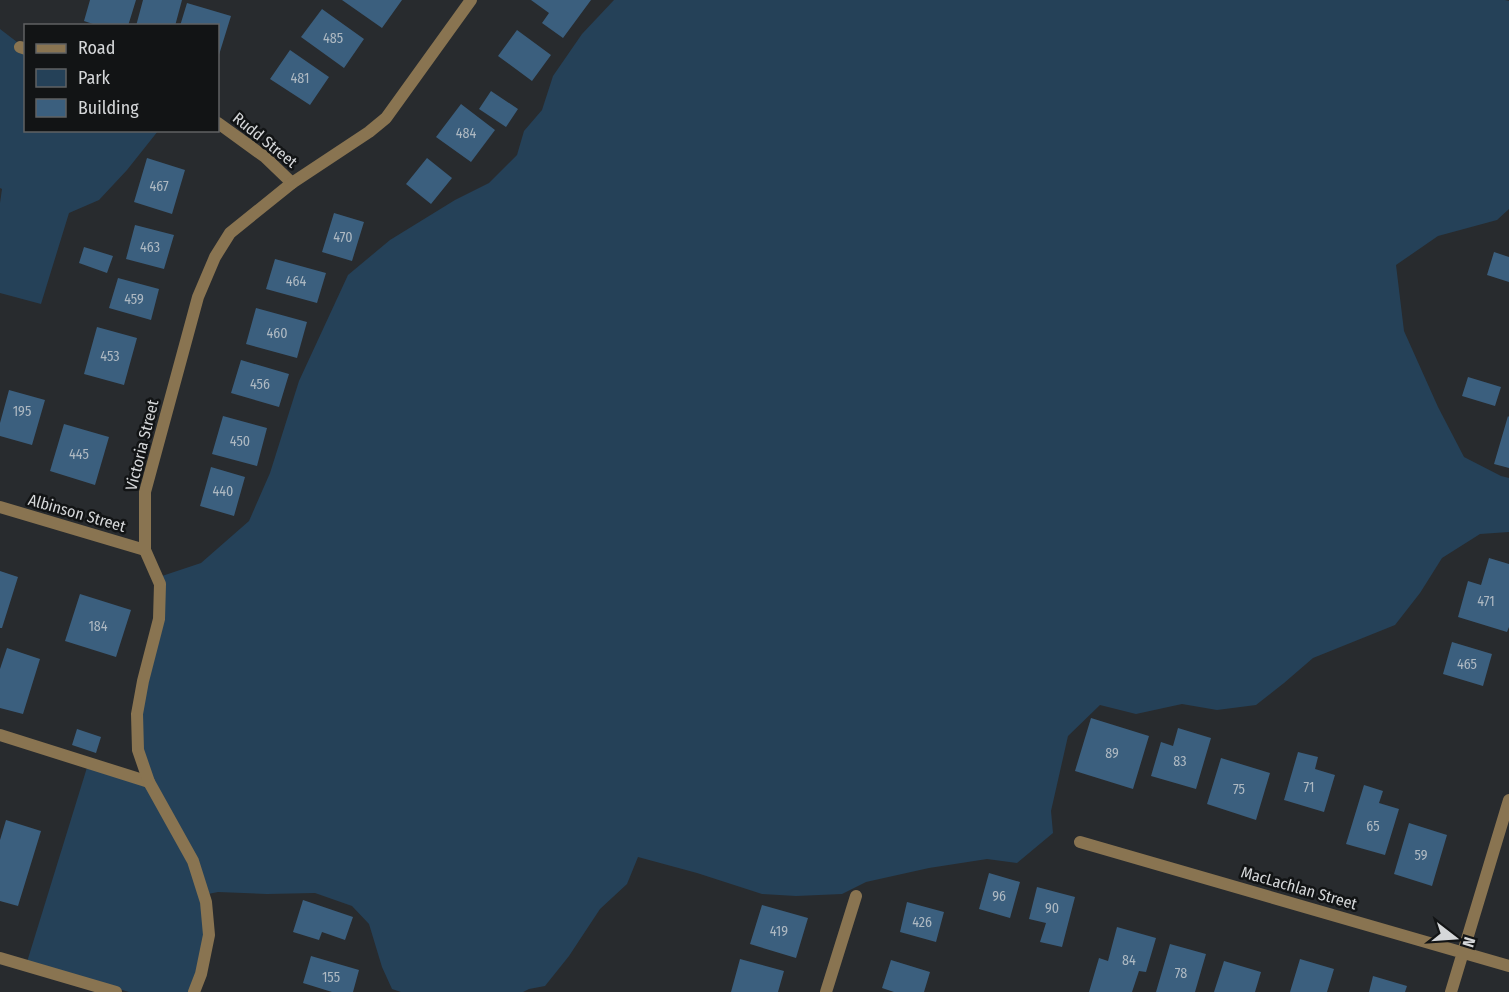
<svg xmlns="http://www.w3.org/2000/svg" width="1509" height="992" viewBox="0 0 1509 992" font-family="'Fira Sans Condensed',sans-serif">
  <rect width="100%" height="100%" fill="#282b2e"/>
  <path fill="#254158" d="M614,0H1505L1509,1V209L1497,220L1438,236L1396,265L1404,331L1438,407L1464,457L1501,476L1509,478V532L1480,534L1442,558L1420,593L1395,625L1313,658L1284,683L1256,705L1217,710L1182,704L1136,714L1100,705L1068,736L1051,811L1053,833L1017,863L987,859L929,868L866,882L842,894L796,896L762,894L697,873L638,857L627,884L600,909L569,956L545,986L529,989L523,992H401L392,989L382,967L369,924L352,906L315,893L267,894L218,892L208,894L199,992H129L27,962L89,761L151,780L140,748L145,681L159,577L201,563L249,521L270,473L299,381L348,275L390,240L455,200L489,183L517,155L524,131L542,110L553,76L582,34Z
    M0,29L17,42L25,44L26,130L158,131L127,170L99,200L69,213L41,304L0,293V203L2,189L0,188Z"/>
  <path fill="#3b5f7e" d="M90,0H136L128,26H99L84,21Z
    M143,0H182L175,26H136Z
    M342,0H402L382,28Z
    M531,0H591L563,38L542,23L549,13Z
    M187,3L231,16L218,58V26H180Z
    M322,9L364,39L344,68L301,37Z
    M517,30L551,55L532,81L498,56Z
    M290,50L329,77L310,105L270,79Z
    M491,91L518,109L506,127L479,109Z
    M461,104L495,130L471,162L436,137Z
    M147,158L185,170L172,214L134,202Z
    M427,158L452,178L431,204L406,184Z
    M334,213L364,222L352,261L322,252Z
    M135,225L174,235L164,269L126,259Z
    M84,247L113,256L107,273L79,263Z
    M1494,252L1509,257V282L1487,275Z
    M275,259L326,273L317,303L266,289Z
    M118,278L159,289L151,320L109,308Z
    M256,308L307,322L297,358L246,344Z
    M97,327L137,338L124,385L84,374Z
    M241,360L289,374L279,407L231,393Z
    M1468,377L1501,387L1495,406L1462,396Z
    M9,390L45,400L32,445L0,436V423Z
    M223,416L267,428L257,466L212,454Z
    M1508,416L1509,417V468L1494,464Z
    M64,424L109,437L95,485L50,471Z
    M211,467L245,477L234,516L200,506Z
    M1489,558L1509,564V627L1507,632L1458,617L1468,581L1481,585Z
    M0,571L18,577L2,628H0Z
    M80,594L131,610L116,657L65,641Z
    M1452,642L1492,654L1483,686L1443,674Z
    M7,648L40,659L23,714L0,708V669Z
    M1091,718L1149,736L1133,789L1075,771Z
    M1178,728L1211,738L1196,789L1151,776L1161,742L1173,746Z
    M77,729L101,737L96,753L72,745Z
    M1298,752L1318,757L1315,769L1335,775L1324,812L1284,800Z
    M1221,758L1270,773L1256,820L1207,804Z
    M1364,785L1383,791L1379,803L1399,809L1385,855L1346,844Z
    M6,820L41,831L18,906L0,901V840Z
    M1409,823L1447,835L1432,886L1394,874Z
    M989,873L1020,882L1010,918L979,909Z
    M1037,887L1075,897L1062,947L1040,942L1046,923L1029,919Z
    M303,900L353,917L345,940L322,932L319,940L293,932Z
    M907,902L944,912L936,942L900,932Z
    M762,905L808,918L796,958L750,944Z
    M1117,927L1156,938L1146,972L1139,971L1132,992H1089L1099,958L1108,961Z
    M1170,944L1206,954L1195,992H1156Z
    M311,956L359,970L353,992H332L303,983Z
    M740,959L784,971L778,992H731Z
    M1300,959L1334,969L1327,992H1290Z
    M891,960L930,972L924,992H894L882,988Z
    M1224,961L1261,972L1255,992H1214Z
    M1373,976L1407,986L1405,992H1369Z"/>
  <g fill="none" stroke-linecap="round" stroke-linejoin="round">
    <path stroke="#897451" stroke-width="12" d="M0,735L149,782"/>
    <path stroke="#897451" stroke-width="12" d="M20,47L26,49
      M218,123L265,157L292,183
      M0,507L145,550
      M1080,842L1509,966
      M0,958L116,992
      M826,992L856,896
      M1451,992L1509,800"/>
    <path stroke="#897451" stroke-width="12" d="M194,992L201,974L209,935L206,902L193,861L149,782L138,750L137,714L143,681L159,619L160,584L145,550V492L198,297L215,257L230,233L292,183L369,132L386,118L471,0"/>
  </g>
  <g text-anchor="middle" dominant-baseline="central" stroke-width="5" stroke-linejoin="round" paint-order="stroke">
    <g font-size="14" fill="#aeb9c2">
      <text x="333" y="38">485</text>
      <text x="300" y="78">481</text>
      <text x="466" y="133">484</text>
      <text x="159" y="186">467</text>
      <text x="343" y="237">470</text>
      <text x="150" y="247">463</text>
      <text x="296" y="281">464</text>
      <text x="134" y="299">459</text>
      <text x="277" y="333">460</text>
      <text x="110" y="356">453</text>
      <text x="260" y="384">456</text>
      <text x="22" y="411">195</text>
      <text x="240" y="441">450</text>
      <text x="79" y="454">445</text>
      <text x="223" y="491">440</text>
      <text x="1486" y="601">471</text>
      <text x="98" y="626">184</text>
      <text x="1467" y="664">465</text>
      <text x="1112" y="753">89</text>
      <text x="1180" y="761">83</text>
      <text x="1309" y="787">71</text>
      <text x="1239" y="789">75</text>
      <text x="1373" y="826">65</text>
      <text x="1421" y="855">59</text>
      <text x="999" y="896">96</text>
      <text x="1052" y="908">90</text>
      <text x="922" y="922">426</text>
      <text x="779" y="931">419</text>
      <text x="1129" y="960">84</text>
      <text x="1181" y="973">78</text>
      <text x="331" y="977">155</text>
    </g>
    <g font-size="16" fill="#d5d7d9" stroke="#121415">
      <text transform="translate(265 140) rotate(39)">Rudd Street</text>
      <text transform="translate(142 445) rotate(-76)">Victoria Street</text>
      <text transform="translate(77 513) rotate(16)">Albinson Street</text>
      <text transform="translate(1299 888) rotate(16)">MacLachlan Street</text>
    </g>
  </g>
  <rect x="24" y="24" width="195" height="108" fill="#121415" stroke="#606263" stroke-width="1.5"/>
  <rect x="36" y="44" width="30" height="9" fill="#897451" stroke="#606263" stroke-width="1.5"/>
  <text x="78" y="54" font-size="18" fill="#d5d7d9">Road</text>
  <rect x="36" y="69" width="30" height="18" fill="#254158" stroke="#606263" stroke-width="1.5"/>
  <text x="78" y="84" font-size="18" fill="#d5d7d9">Park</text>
  <rect x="36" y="99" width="30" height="18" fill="#3b5f7e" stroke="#606263" stroke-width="1.5"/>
  <text x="78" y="114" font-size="18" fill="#d5d7d9">Building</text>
  <g transform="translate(1455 938) rotate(107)" stroke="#121415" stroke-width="4.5" paint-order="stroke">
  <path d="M0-4.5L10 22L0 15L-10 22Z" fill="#d5d7d9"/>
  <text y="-9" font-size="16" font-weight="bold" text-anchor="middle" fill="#d5d7d9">N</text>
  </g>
</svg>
